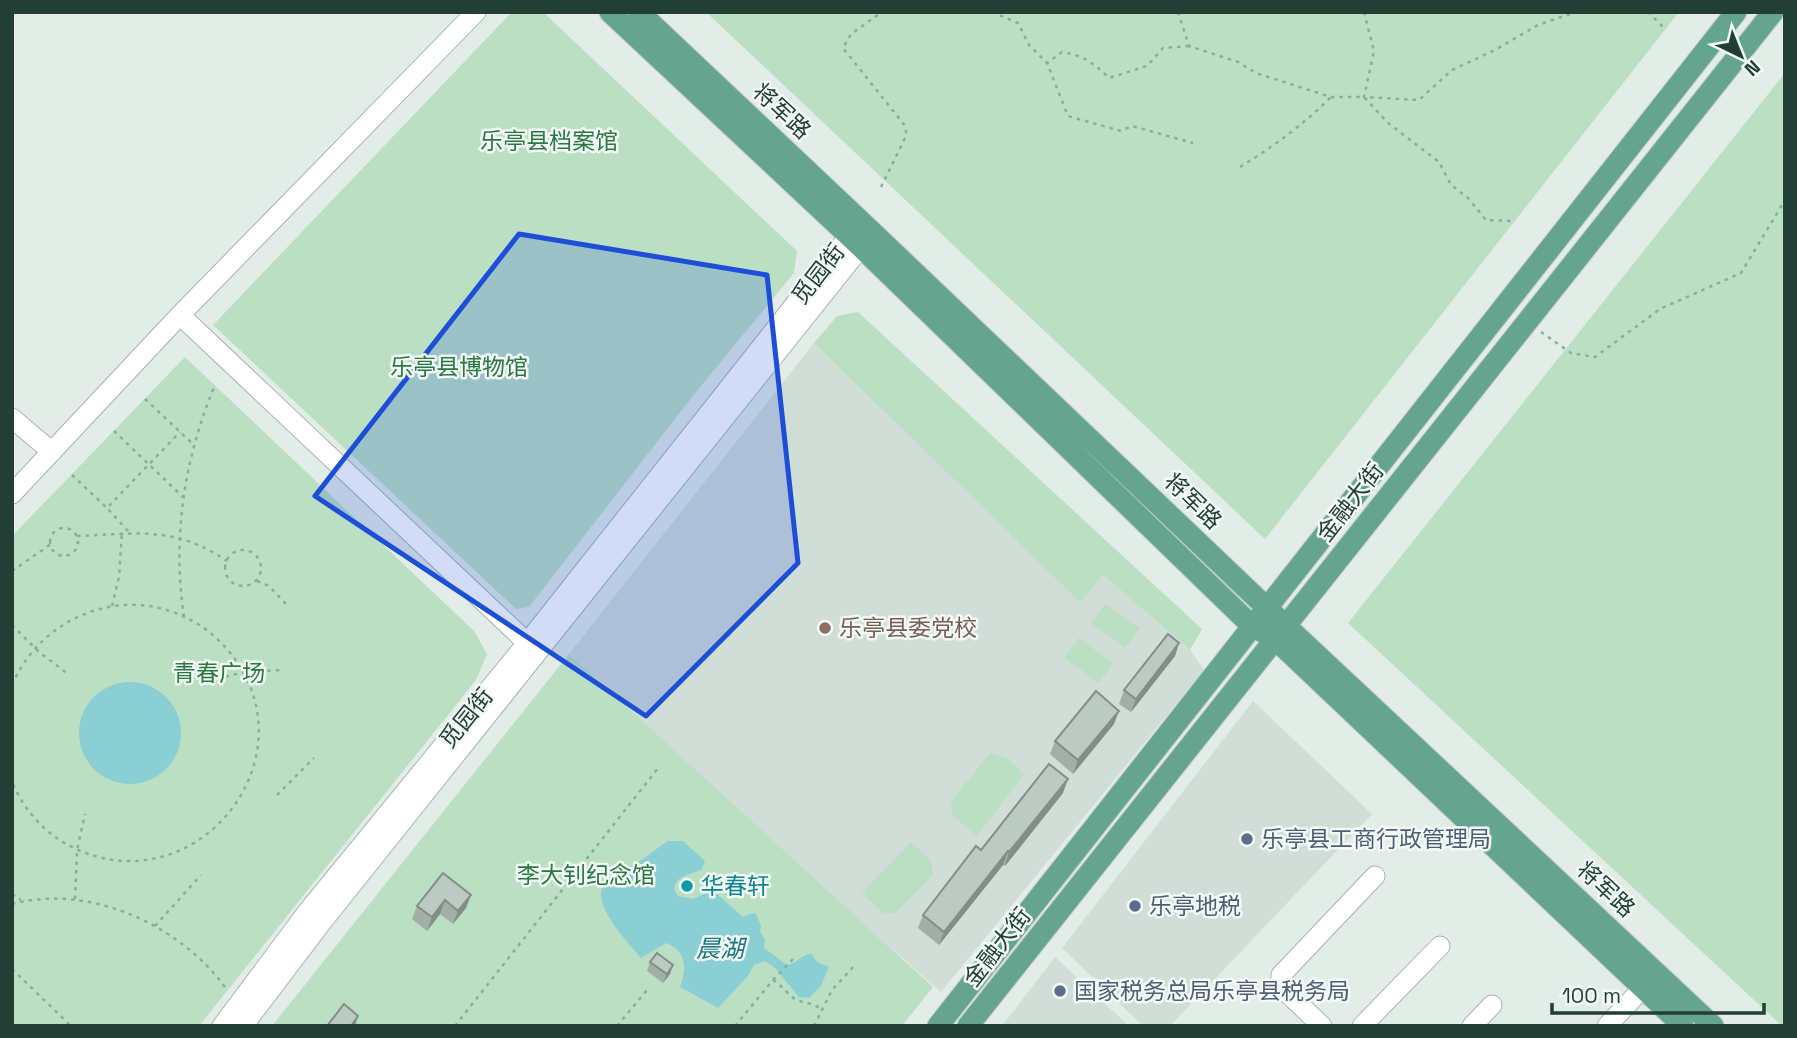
<svg xmlns="http://www.w3.org/2000/svg" width="1797" height="1038" viewBox="0 0 1797 1038" font-family="'Space Grotesk','Noto Sans SC',sans-serif">
  <rect width="100%" height="100%" fill="#e3ede8"/>
  <path fill="#d1ddd7" d="M814,343L1080,601L1103,575L1190,650L1204,670L941,992L842,905L569,654Z
    M1253,701L1372,814L1170,1026H1143L1062,948Z
    M1055,957L1129,1026H1002Z"/>
  <path fill="#bbdfc2" d="M512,12H543L797,251L794,273L692,397L529,607L516,609L213,325Z
    M706,12H1679L1265,539Z
    M1785,73V1026H1782L1348,623Z
    M858,312L1202,629L1190,650L1103,575L1080,602L814,343L837,316Z
    M185,357L474,631L487,654L476,680L199,1026H12V536Z
    M1105,604L1140,628L1125,648L1091,623Z
    M1079,638L1113,663L1099,683L1064,658Z
    M569,654L933,987L902,1026H272Z
    M990,753L1007,758L1024,774L977,836L953,816L951,802Z
    M911,842L931,861L933,875L894,914L883,913L862,893Z"/>
  <path fill="#89cfd4" d="M79 733a51 51 0 1 1 102 0a51 51 0 1 1-102 0Z
    M668,841H683L705,861L702,869C690,876 678,873 674,889L678,896L692,899L712,891L715,892L743,917L753,913L756,914L761,926L760,932L765,939L764,948L787,965C797,964 801,954 812,954C815,962 820,965 829,966L821,986L809,998L799,997L775,968L765,961L754,965L748,976L718,1008L680,987C687,969 687,950 666,943L641,958C629,944 599,912 601,893C601,885 610,876 616,872C623,867 630,867 636,863C647,857 657,848 668,841Z"/>
  <g fill="none" stroke-linecap="round" stroke-linejoin="round">
    <g stroke="#a5b5af" stroke-width="21">
      <path id="minor" d="M180,315L536,651
        M12,418L52,452
        M12,494L180,315L476,12
        M222,1026L308,911L527,643L849,236L862,231
        M243,1026L322,922L861,247L868,232
        M1322,1026L1281,987V975L1375,876
        M1362,1026L1440,946
        M1472,1026L1492,1005
        M1607,1026L1654,976"/>
    </g>
    <g stroke="#c1c9c6" stroke-width="23">
      <path id="major" d="M610,12L861,247L1252,626L1274,638L1683,1026
        M639,12L869,229L1267,608L1713,1026
        M938,1026L1736,12
        M968,1026L1773,12"/>
    </g>
    <path stroke="#82b29f" stroke-width="2.5" stroke-dasharray="3.5 5" stroke-linecap="butt" d="M926,12H951
      M992,12L1018,23L1029,45L1047,63
      M1178,12L1189,46L1238,62L1256,73L1331,97H1364L1388,123L1439,162L1451,185L1468,198L1486,220L1512,221
      M1364,12L1374,51L1364,97L1419,100L1452,70L1495,50L1538,25L1576,12
      M1648,12L1665,29
      M1189,46L1163,48L1147,66L1109,78C1095,64 1083,55 1062,52L1047,63L1068,116L1121,131L1132,126L1193,143
      M1240,167C1273,147 1304,124 1331,97
      M881,187L906,136V127L843,48L851,34L882,12
      M1541,332L1571,353L1595,357L1660,309L1741,273L1785,200
      M145,399L194,445
      M114,431L183,497
      M72,475L107,508
      M50 542a14 14 0 1 1 28 0a14 14 0 1 1-28 0Z
      M128,531L107,508L180,432
      M77,536C136,534 174,525 227,561
      M225 568a18 18 0 1 1 36 0a18 18 0 1 1-36 0Z
      M12,571L51,544
      M257,581L269,586L286,604
      M112,606L119,577L122,532
      M184,617C172,538 184,459 215,385
      M12,625L38,651L69,675
      M209,681L244,672L283,670
      M12,685C32,639 73,610 122,605C161,602 201,619 226,648C319,753 197,909 72,847C45,834 24,810 12,782
      M277,795L314,758
      M12,894L21,900
      M75,899L77,850L85,814
      M12,904C91,883 182,926 227,990
      M155,926L201,875
      M12,969L71,1026
      M773,980L793,959
      M455,1026L659,767
      M476,1026H480
      M617,1026L647,990
      M735,1026L773,980C783,986 789,996 795,999C804,1004 813,1002 822,1010
      M814,1026L832,990L855,965"/>
    <use href="#minor" stroke="#fff" stroke-width="19"/>
    <use href="#major" stroke="#65a58f" stroke-width="21"/>
  </g>
  <path fill="#a1afa8" d="M1179,643L1175,656L1131,712L1119,704L1124,690Z
    M1114,724L1073,774L1050,754L1055,741Z
    M1063,793L1005,866L1003,865L939,945L918,928L923,915L981,850Z
    M471,895L466,908L453,924L440,914L427,931L412,919L417,906Z
    M650,962L670,974L663,983L647,971Z"/>
  <path fill="#838e88" d="M1179,643L1175,656L1131,712L1136,699Z
    M1119,711L1114,724L1073,774L1078,760Z
    M1068,779L1063,793L1005,866L1009,852Z
    M1008,851L1003,865L939,945L944,932Z
    M471,895L466,908L453,924L458,911Z
    M445,900L440,914L427,931L432,917Z
    M673,965L670,974L663,983L667,974Z
    M358,1016L355,1026H351Z"/>
  <path fill="#bbcbc3" stroke="#838e88" stroke-width="2" d="M1168,634L1179,643L1136,699L1124,690Z
    M1096,691L1119,711L1078,760L1055,741Z
    M1049,764L1068,779L1009,852L1008,851L944,932L923,915L976,846L981,850Z
    M443,873L471,895L458,911L445,900L432,917L417,906Z
    M657,953L673,965L667,974L650,962Z
    M344,1004L358,1016L351,1026H327Z"/>
  <path fill="#1d4ed8" fill-opacity="0.2" stroke="#1d4ed8" stroke-width="5" stroke-linejoin="round" d="M519,234L767,275L798,563L646,716L315,496Z"/>
  <circle fill="#8d6e63" stroke="#f3f9f6" stroke-width="2.5" cx="825" cy="628" r="7"/>
  <g fill="#5c6f8a" stroke="#f3f9f6" stroke-width="2.5">
    <circle cx="1247" cy="839" r="7"/>
    <circle cx="1135" cy="906" r="7"/>
    <circle cx="1060" cy="991" r="7"/>
  </g>
  <circle fill="#0f9aa8" stroke="#f3f9f6" stroke-width="2.5" cx="687" cy="886" r="7"/>
  <g text-anchor="middle" dominant-baseline="central" stroke-width="5" stroke-linejoin="round" paint-order="stroke">
    <g font-size="23" fill="#223f35" stroke="#f3f9f6">
      <text transform="translate(782 111) rotate(43)">将军路</text>
      <text transform="translate(818 274) rotate(-52)">觅园街</text>
      <text transform="translate(1193 501) rotate(44)">将军路</text>
      <text transform="translate(1350 502) rotate(-52)">金融大街</text>
      <text transform="translate(466 718) rotate(-51)">觅园街</text>
      <text transform="translate(1606 889) rotate(43)">将军路</text>
      <text transform="translate(997 947) rotate(-52)">金融大街</text>
    </g>
    <g font-size="23" fill="#2a7842" stroke="#f3f9f6">
      <text x="549" y="141">乐亭县档案馆</text>
      <text x="459" y="367">乐亭县博物馆</text>
      <text x="219" y="673">青春广场</text>
      <text x="586" y="875">李大钊纪念馆</text>
    </g>
    <g font-size="23" fill="#785e54" stroke="#f3f9f6" text-anchor="start">
      <text x="839" y="628">乐亭县委党校</text>
    </g>
    <g font-size="23" fill="#4e5e75" stroke="#f3f9f6" text-anchor="start">
      <text x="1261" y="839">乐亭县工商行政管理局</text>
      <text x="1149" y="906">乐亭地税</text>
      <text x="1074" y="991">国家税务总局乐亭县税务局</text>
    </g>
    <g font-size="23" fill="#0d838f" stroke="#f3f9f6" text-anchor="start">
      <text x="701" y="886">华春轩</text>
    </g>
    <g font-size="24" font-style="italic" fill="#19757e" stroke="#f3f9f6">
      <text x="720" y="948">晨湖</text>
    </g>
  </g>
  <rect width="1797" height="1038" fill="none" stroke="#223f35" stroke-width="28"/>
  <g transform="translate(1741 56) rotate(137)" stroke="#f3f9f6" stroke-width="5" paint-order="stroke">
  <path d="M0-5L12 26L0 18L-12 26Z" fill="#223f35"/>
  <text y="-10" font-size="19" font-weight="bold" text-anchor="middle" fill="#223f35">N</text>
  </g>
  <path d="M1552 1003v10h212v-10" fill="none" stroke="#223f35" stroke-width="3.5"/>
  <text x="1562" y="1003" font-size="21" fill="#223f35" stroke="#f3f9f6" stroke-width="5" paint-order="stroke">100 m</text>
</svg>
